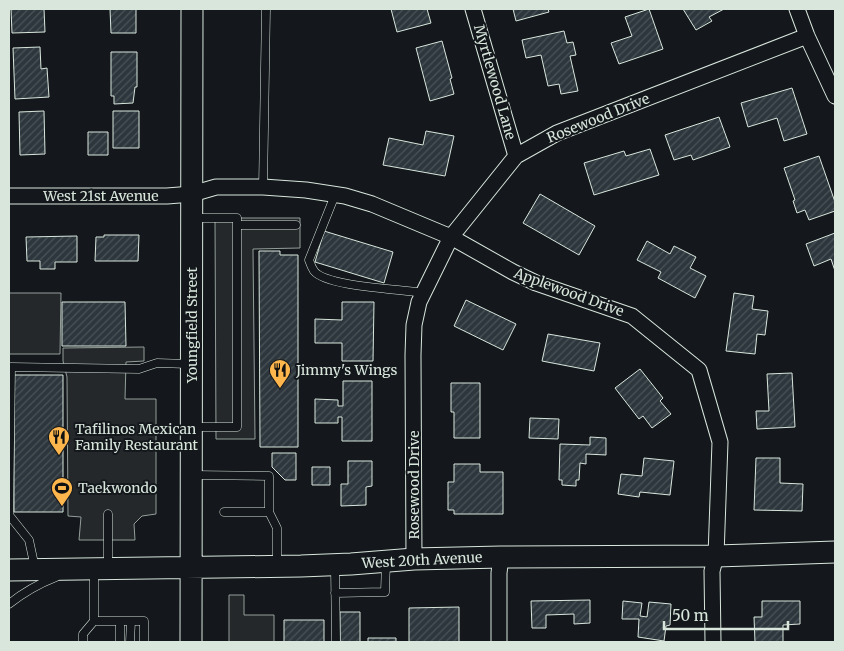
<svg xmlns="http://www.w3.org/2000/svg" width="844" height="651" viewBox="0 0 844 651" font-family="Merriweather,serif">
  <defs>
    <pattern id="building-hatch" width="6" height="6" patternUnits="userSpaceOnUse" patternTransform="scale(1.25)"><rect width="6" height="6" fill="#2c363c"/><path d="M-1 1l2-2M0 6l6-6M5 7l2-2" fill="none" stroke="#4a5358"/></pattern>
  </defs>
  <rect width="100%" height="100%" fill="#14181c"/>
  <path fill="#24282b" stroke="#939e99" d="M215,218H300V248L253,249L255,439H216Z
    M9,293H61L60,354H9Z
    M144,347V361L126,362L125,399H156V514L142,516L134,524L135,540H79L81,517L68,516L67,377L63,361V348Z
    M229,595H244V615H274V642H229Z"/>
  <path fill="url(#building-hatch)" stroke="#d8e6dc" d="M11,9H44L45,32L12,33Z
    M110,9H136V33H111Z
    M391,9H427L431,23L397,32Z
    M513,9H548L549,12L516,21Z
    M649,9L663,49L619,64L611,43L632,36L625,17Z
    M683,9H724L709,17L712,21L696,30Z
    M564,31L567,43L573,42L576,55L570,56L578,91L561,94L559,84L548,86L541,55L526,58L522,40Z
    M442,41L452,78L450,79L454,94L430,101L416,48Z
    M40,47L41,69L47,68L49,97L15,99L13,48Z
    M111,52H137V87H135L133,103L114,104V96H111Z
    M792,88L807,134L784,141L777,118L748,127L741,103Z
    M44,111L45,154L20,155L19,112Z
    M113,111H139V148H113Z
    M719,117L730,147L693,160L691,155L674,160L665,135Z
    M426,131L454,136L445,176L383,165L389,138L423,145Z
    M88,132H108V155H88Z
    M650,149L659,175L594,195L584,163L624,151L626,156Z
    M819,156L835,202V211L809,220L805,210L797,213L793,201L795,200L784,168Z
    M540,194L595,226L579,255L523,223Z
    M324,231L393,252L384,283L315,262Z
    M835,233V271L831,259L814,266L806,244Z
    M104,235H139L138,261H95L96,237H104Z
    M77,236V262H55V269H40V261H27L26,237Z
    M647,241L670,254L674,246L696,257L690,268L706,276L695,298L658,278L661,272L637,260Z
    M259,251H280V255H298V447H260Z
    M734,293L754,296L752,309L768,311L765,335L757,334L755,354L726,351Z
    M466,300L516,324L503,350L454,326Z
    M62,302H125L126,346H62Z
    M342,302H374L373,361H342V343H315V319L342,320Z
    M548,334L600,343L594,371L542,361Z
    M640,369L663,398L660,401L671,414L652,428L643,416L639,419L615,388Z
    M792,373L795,427L757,429L756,411H769L767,374Z
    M14,375H63V512H14Z
    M343,381H372V441H342V417H338V423H315V399L338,400V406H343Z
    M451,383H480V438H454V412H451Z
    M530,418L559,419L558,439L529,438Z
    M590,437L606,438V455L586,454V464L580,463L579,480H576V486L562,485V480H559L560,444L590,445Z
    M272,453H296V480H285L272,467Z
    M644,458L674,461L670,495L640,492L639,497L618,494L621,474L642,476Z
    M756,458H780V483L803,484L802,511L754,510Z
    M348,461H372V486L366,487V505L341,506V484H348Z
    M454,464H480V472H503V514H454V510H448V482H454Z
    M312,467H330V485H312Z
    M590,600V623L574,624V614L546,615V628H532L531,601Z
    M623,601L642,603L640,616L647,617L649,602L671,604L670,625L666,626L664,641L638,637L639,619H622Z
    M762,601H800V624L783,625V642H755L754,617H762Z
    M459,607V642H409V608Z
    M340,612H360V642H340Z
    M284,620H324V642H284Z
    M368,638H396V642H368Z"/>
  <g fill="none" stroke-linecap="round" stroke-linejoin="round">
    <g stroke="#d8e6dc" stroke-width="9">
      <path id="lane" d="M263,187L266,9
        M335,195L309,260C310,263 312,268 314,271C327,287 401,289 424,293
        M193,218H237V427H193
        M237,225H296
        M193,475L269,476V512H224
        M269,512L277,528V565
        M108,566V514
        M335,567L336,642
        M35,568L29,540L9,515L11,367L139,369L157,363L189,364
        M94,571V621H144V642
        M335,593L385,592L386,562
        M9,604C24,592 38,584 56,577
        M120,621V642
        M83,642V634L94,621
        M130,642L131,621"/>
    </g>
    <g stroke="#d8e6dc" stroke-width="17">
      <path id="street" d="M473,9L516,156
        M797,9L807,36L835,96
        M9,196H167L192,194L216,187H263L306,190L345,196L372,204L451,237L513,272L536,283L632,316L699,370L720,442L716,556L712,571L713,642
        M414,559L413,355L414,325L419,302L451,237L516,156L557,133L807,36
        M499,642V573L501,557"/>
    </g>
    <g stroke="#d8e6dc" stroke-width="23">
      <path id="secondary" d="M9,570L301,566L351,564L414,559L501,557L716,556L835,552
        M191,642L192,9"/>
    </g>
    <use href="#lane" stroke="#14181c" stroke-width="8"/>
    <use href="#street" stroke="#14181c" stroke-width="15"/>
    <use href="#secondary" stroke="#14181c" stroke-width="21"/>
  </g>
  <defs>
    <g id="restaurant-pin" transform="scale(1.125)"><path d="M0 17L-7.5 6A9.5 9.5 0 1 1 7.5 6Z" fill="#ffb74d" stroke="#14181c"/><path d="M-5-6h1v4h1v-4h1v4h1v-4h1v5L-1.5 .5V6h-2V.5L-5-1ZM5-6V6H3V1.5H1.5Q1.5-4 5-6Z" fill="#111"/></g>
    <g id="stadium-pin" transform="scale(1.125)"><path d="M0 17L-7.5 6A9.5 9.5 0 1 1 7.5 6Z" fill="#ffb74d" stroke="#14181c"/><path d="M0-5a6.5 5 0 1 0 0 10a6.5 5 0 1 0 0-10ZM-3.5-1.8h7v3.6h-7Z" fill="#111"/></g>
  </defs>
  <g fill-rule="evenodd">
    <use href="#restaurant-pin" x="280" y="370"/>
    <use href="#restaurant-pin" x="59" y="437"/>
    <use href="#stadium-pin" x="62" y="488"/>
  </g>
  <g text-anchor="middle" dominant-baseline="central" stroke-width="4" stroke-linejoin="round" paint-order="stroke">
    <g font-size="14" fill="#d8e6dc" stroke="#14181c">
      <text transform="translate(495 82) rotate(74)">Myrtlewood Lane</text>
      <text transform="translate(598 118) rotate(-22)">Rosewood Drive</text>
      <text x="101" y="196">West 21st Avenue</text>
      <text transform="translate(569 292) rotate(20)">Applewood Drive</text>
      <text transform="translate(192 325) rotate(-90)">Youngfield Street</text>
      <text transform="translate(414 485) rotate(-90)">Rosewood Drive</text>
      <text transform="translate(422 560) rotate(-3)">West 20th Avenue</text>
    </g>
    <g font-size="14" fill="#d8e6dc" stroke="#14181c" text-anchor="start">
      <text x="296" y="370">Jimmy's Wings</text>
      <text x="75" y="429">Tafilinos Mexican<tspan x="75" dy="16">Family Restaurant</tspan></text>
      <text x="78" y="488">Taekwondo</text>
    </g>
  </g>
  <rect width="844" height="651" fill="none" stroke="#d8e6dc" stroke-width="20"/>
  <path d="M664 621v8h124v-8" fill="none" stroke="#d8e6dc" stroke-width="2.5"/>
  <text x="672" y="621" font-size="15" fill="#d8e6dc" stroke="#14181c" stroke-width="4" paint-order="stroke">50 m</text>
</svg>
